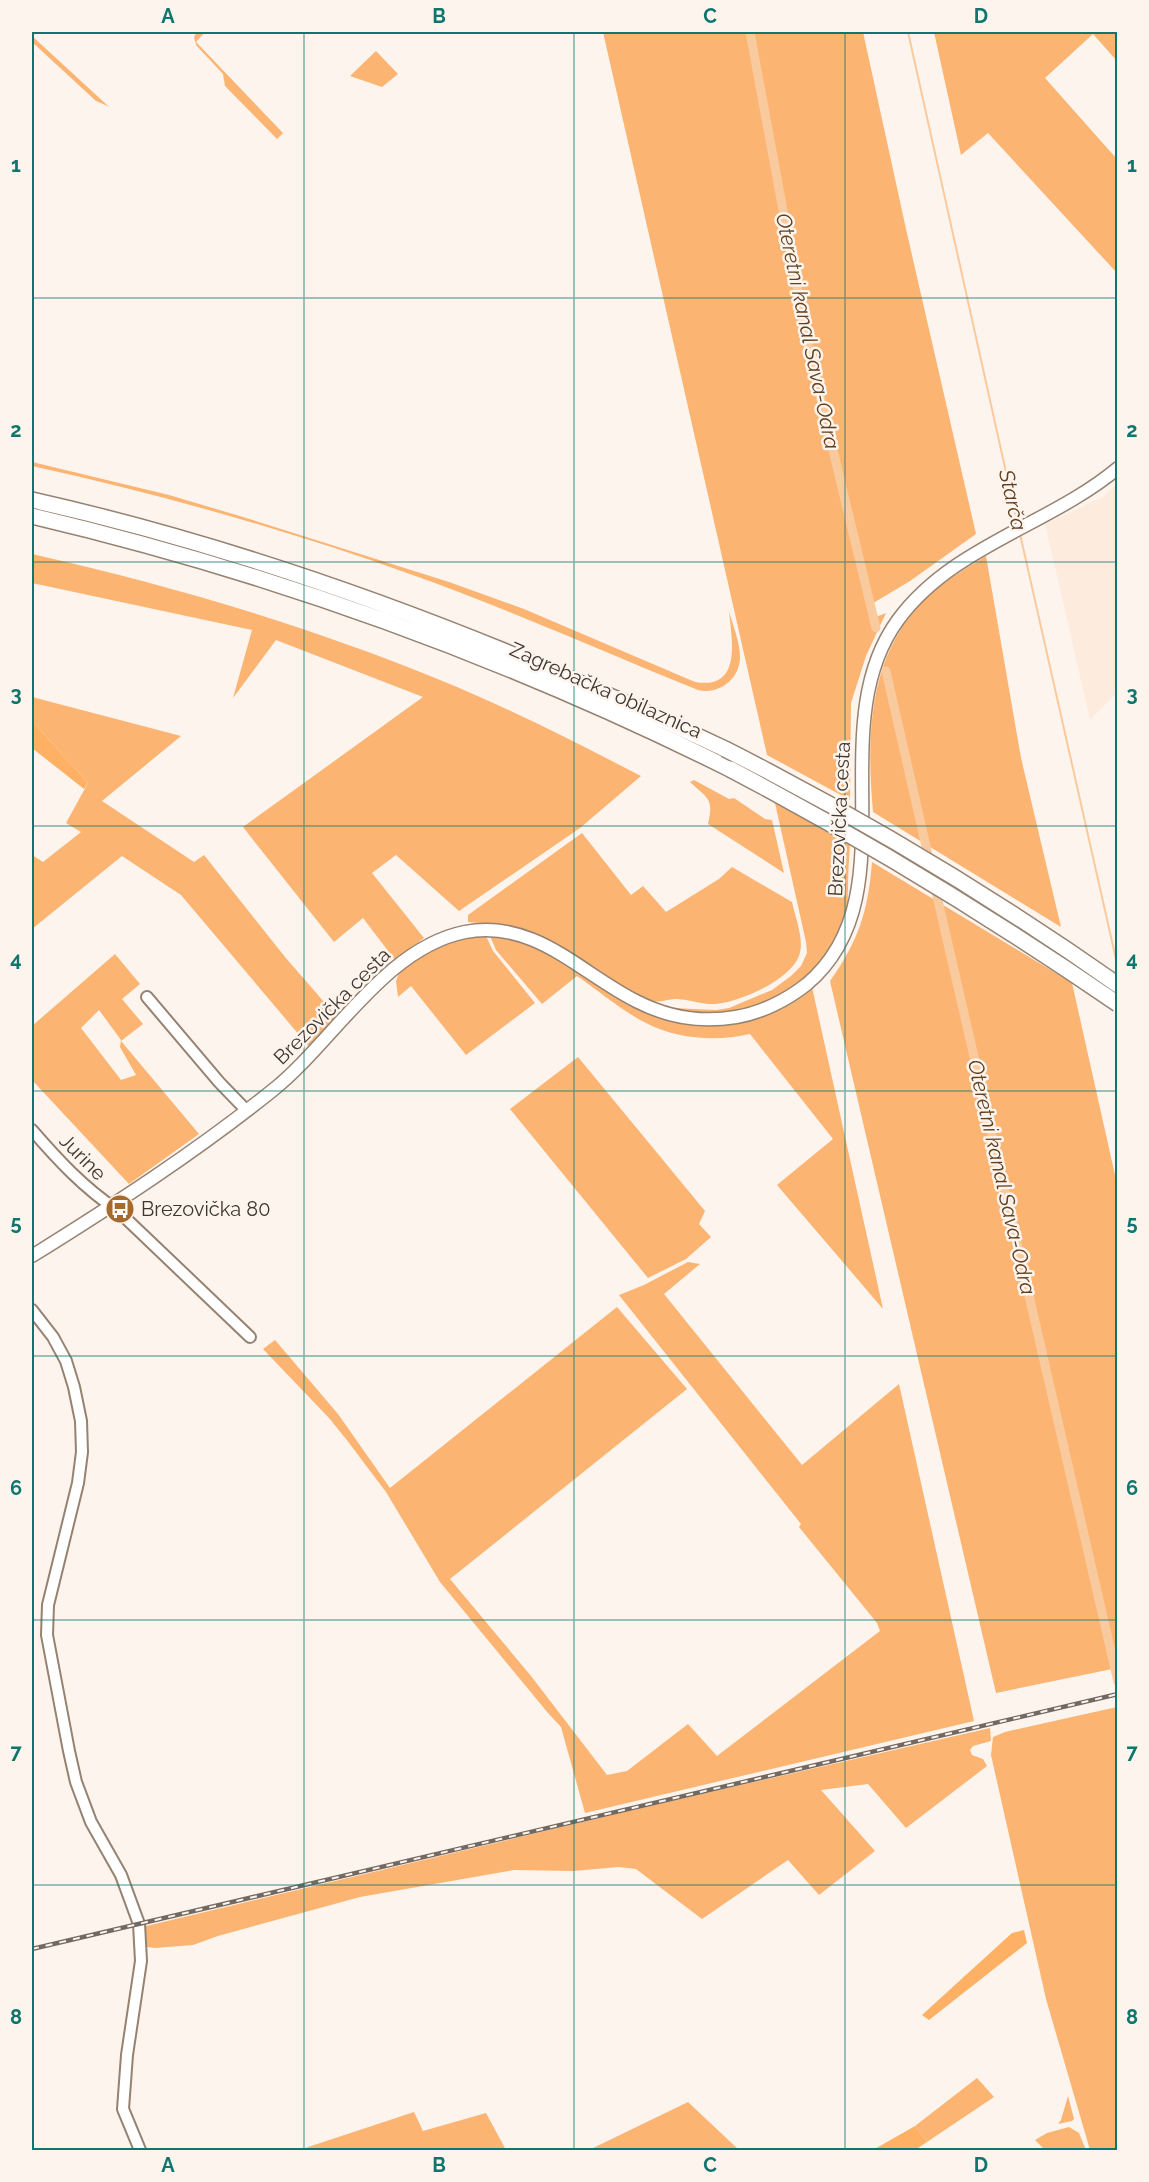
<svg xmlns="http://www.w3.org/2000/svg" width="1149" height="2182" viewBox="0 0 1149 2182" font-family="Raleway,sans-serif">
  <rect width="100%" height="100%" fill="#fdf4ed"/>
  <path fill="#fdecdd" d="M1117,483V693L1090,720L1045,524L1104,496Z"/>
  <path fill="#fbb472" fill-rule="evenodd" d="M197,32H205L196,42L283,133L277,139L225,86L223,74L196,45L194,37Z
    M603,32H863L906,229L976,534L910,581L870,605L873,618L886,613L866,656L851,703L850,800L767,755Z
    M934,32H1117V61L1093,34L1045,78L1116,158L1117,157V273L988,133L961,155Z
    M32,36L107,105L110,107L96,101L32,42Z
    M376,51L398,74L382,87L350,76Z
    M32,462L169,495L243,517L449,582L524,609L695,682C742,690 732,641 729,611C733,626 740,642 740,657C740,679 719,695 698,690C602,651 506,608 407,573C284,529 159,494 32,466Z
    M32,554C170,585 308,626 440,680C509,708 575,742 641,776L580,828L459,911L396,855L372,873L424,938L395,960L363,918L334,942L243,827L423,697L276,640L233,698L252,630L32,583Z
    M986,556L1021,758L1061,927L873,812C866,733 868,648 933,592C949,578 968,567 986,556Z
    M32,697L181,736L102,801L194,862L204,855L285,957L338,1018L311,1049L181,895L122,856L32,929V855L43,862L81,832L66,823L88,783L32,721Z
    M694,780L729,799L734,798L765,819L772,820L784,873L708,824C714,798 708,799 690,782Z
    M775,803L850,844C849,859 848,874 848,890C847,897 849,906 847,912C827,983 743,1032 672,1008L716,1010L729,1008L772,990L791,976L801,966L807,953L806,942Z
    M582,833L631,895L643,886L666,912L719,879L732,867L792,902C795,917 805,940 799,956C790,980 740,1002 716,1004C702,1005 688,999 675,999C667,999 661,1003 653,1001C624,995 592,966 567,950C536,930 504,925 468,922V915Z
    M872,862L1072,983L1117,1184V1668L996,1693L830,981C859,940 868,911 872,862Z
    M486,936L493,951L535,1003L466,1055L411,986L398,997L396,981L399,973L423,954L464,938Z
    M490,936L528,943L674,1021C734,1035 761,1014 812,987L883,1309L777,1185L833,1139L750,1034C716,1042 677,1039 646,1023C622,1011 599,991 577,976L542,1004L496,950Z
    M115,954L140,984L122,999L143,1024L121,1041L199,1134L129,1184L32,1080V1026ZM99,1010L121,1040L120,1047L136,1075L121,1080L81,1028Z
    M578,1057L705,1211L699,1224L711,1237L686,1259L648,1278L510,1109Z
    M688,1262L700,1264L664,1294L802,1465L899,1384L974,1721L585,1813L561,1727L548,1713L440,1582L386,1492L346,1439L329,1418L263,1349L275,1340L338,1414L390,1488L617,1307L687,1389L450,1579L531,1676L607,1775L627,1771L688,1724L717,1756L880,1631L877,1623L799,1527L801,1524L619,1295L644,1285Z
    M1117,1707V2150H1090L1046,1999L991,1755L993,1737L1005,1732Z
    M990,1728L991,1741L973,1746L970,1750L972,1755L983,1759L987,1766L906,1828L868,1784L821,1790L875,1851L819,1895L788,1860L702,1919L636,1869L619,1867L573,1871L514,1870L360,1897L218,1936L193,1945L155,1948L147,1947L142,1927L667,1802Z
    M977,2078L994,2097L927,2142L915,2126Z
    M1068,2096L1074,2119L1072,2121L1058,2124L1061,2120Z
    M688,2102L739,2150H589Z
    M414,2112L423,2131L486,2113L506,2150H299Z
    M1069,2127L1079,2133L1086,2150H1045L1035,2140L1047,2133Z"/>
  <path fill="#feb065" d="M32,721L88,783L84,789L32,748Z
    M1024,1930L1027,1943L929,2020L922,2015L1012,1933Z
    M915,2126L927,2142L915,2150H873Z"/>
  <g fill="none" stroke-linecap="round" stroke-linejoin="round">
    <path stroke="#faca9f" stroke-width="2" d="M908,32L1018,526
      M1020,534L1118,968"/>
    <path stroke="#faca9f" stroke-width="9" d="M750,32L809,351L876,628
      M886,671L930,864
      M934,883L1118,1682"/>
    <g stroke="#968271" stroke-width="14">
      <path id="minor" d="M147,997L219,1082L246,1110
        M32,1130C58,1160 84,1188 117,1210L250,1337
        M32,1310L53,1337L66,1361L74,1387L81,1421L82,1452L78,1483L48,1605L47,1635L69,1751L76,1782L91,1822L121,1875L139,1924L141,1961L127,2055L123,2109L140,2150"/>
    </g>
    <g stroke="#968271" stroke-width="15">
      <path id="major" d="M32,1256C114,1205 197,1151 273,1090C333,1042 385,948 465,932C535,919 580,973 636,1001C667,1017 701,1023 736,1017C761,1013 787,1000 807,984C912,895 819,728 898,620C952,546 1050,525 1118,468"/>
    </g>
    <g stroke="#968271" stroke-width="18">
      <path id="highway" d="M32,500C272,554 503,643 725,749
        M32,516C274,573 507,658 730,769"/>
    </g>
    <use href="#minor" stroke="#fff" stroke-width="10"/>
    <use href="#major" stroke="#fff" stroke-width="12"/>
    <use href="#highway" stroke="#fff" stroke-width="15"/>
    <g stroke="#726962" stroke-width="4.5">
      <path id="rail" d="M32,1949L1118,1694"/>
    </g>
    <use href="#rail" stroke="#fdf4ed" stroke-width="2" stroke-dasharray="7" stroke-linecap="butt"/>
    <g stroke="#968271" stroke-width="18" stroke-linecap="butt">
      <path id="highway-bridge" d="M725,749C861,818 993,897 1118,985
        M730,769C863,839 994,919 1118,1004"/>
    </g>
    <use href="#highway-bridge" stroke="#fff" stroke-width="15"/>
  </g>
  <path fill="none" stroke="#0f766e" stroke-width="1.5" stroke-opacity="0.55" d="M304,32V2150M574,32V2150M845,32V2150M32,298H1118M32,562H1118M32,826H1118M32,1091H1118M32,1356H1118M32,1620H1118M32,1885H1118"/>
  <defs>
    <g id="bus-disc" transform="scale(1.5)"><circle r="9.5" fill="#a76a2d" stroke="#fdf4ed"/><path d="M-5-6H5V4H4V6H2V4H-2V6H-4V4H-5ZM-3.5-4V0h7V-4ZM-3.5 1.2v1.5H-2V1.2ZM2 1.2v1.5H3.5V1.2Z" fill="#fff"/></g>
  </defs>
  <g fill-rule="evenodd">
    <use href="#bus-disc" x="120" y="1209"/>
  </g>
  <g text-anchor="middle" dominant-baseline="central" stroke-width="5" stroke-linejoin="round" paint-order="stroke">
    <g font-size="20" fill="#3f372f" stroke="#fdf4ed">
      <text transform="translate(606 690) rotate(24)">Zagrebačka obilaznica</text>
      <text transform="translate(839 819) rotate(-87)">Brezovička cesta</text>
      <text transform="translate(332 1006) rotate(-45)">Brezovička cesta</text>
      <text transform="translate(83 1157) rotate(45)">Jurine</text>
    </g>
    <g font-size="20" fill="#3f372f" stroke="#fdf4ed" text-anchor="start">
      <text x="141" y="1209">Brezovička 80</text>
    </g>
    <g font-size="21" font-style="italic" fill="#604021" stroke="#fdf4ed">
      <text transform="translate(808 331) rotate(78)">Oteretni kanal Sava-Odra</text>
      <text transform="translate(1013 500) rotate(77)">Starča</text>
      <text transform="translate(1002 1177) rotate(77)">Oteretni kanal Sava-Odra</text>
    </g>
  </g>
  <rect width="1149" height="2182" fill="none" stroke="#fdf4ed" stroke-width="66"/>
  <rect x="33" y="33" width="1083" height="2116" fill="none" stroke="#0f766e" stroke-width="2"/>
  <g font-size="20" text-anchor="middle" font-weight="bold" fill="#0f766e">
    <text x="168" y="23">A</text>
    <text x="439" y="23">B</text>
    <text x="710" y="23">C</text>
    <text x="981" y="23">D</text>
    <text x="16" y="172">1</text>
    <text x="1132" y="172">1</text>
    <text x="16" y="437">2</text>
    <text x="1132" y="437">2</text>
    <text x="16" y="701">3</text>
    <text x="1132" y="701">3</text>
    <text x="16" y="966">4</text>
    <text x="1132" y="966">4</text>
    <text x="16" y="1230">5</text>
    <text x="1132" y="1230">5</text>
    <text x="16" y="1495">6</text>
    <text x="1132" y="1495">6</text>
    <text x="16" y="1759">7</text>
    <text x="1132" y="1759">7</text>
    <text x="16" y="2024">8</text>
    <text x="1132" y="2024">8</text>
    <text x="168" y="2172">A</text>
    <text x="439" y="2172">B</text>
    <text x="710" y="2172">C</text>
    <text x="981" y="2172">D</text>
  </g>
</svg>
